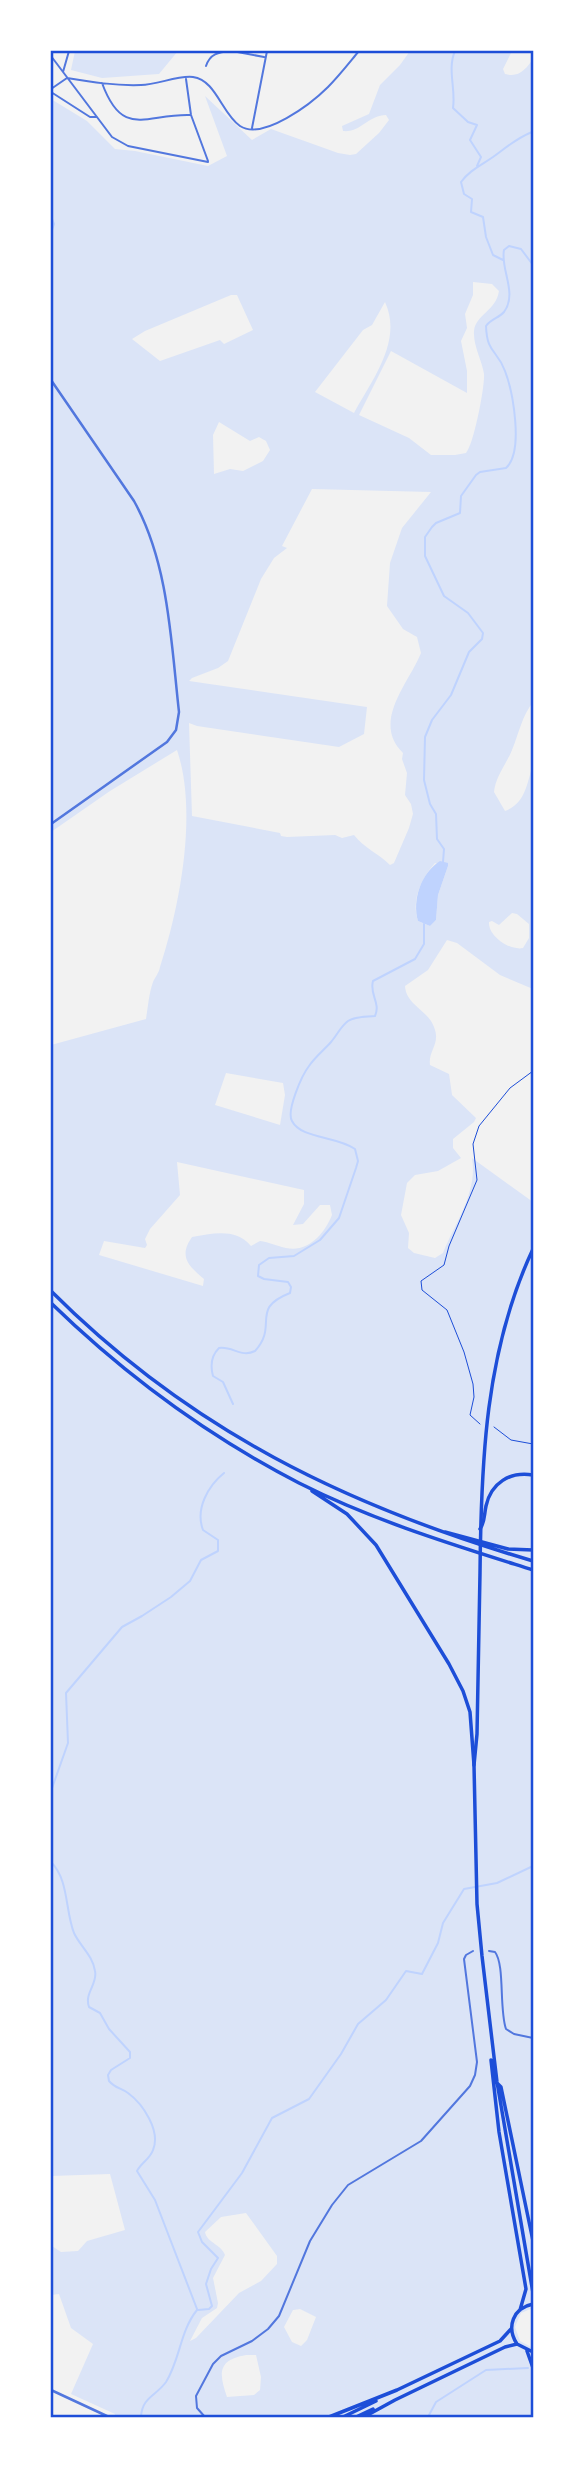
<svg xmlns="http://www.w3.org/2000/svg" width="584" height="2468" viewBox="0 0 584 2468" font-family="Quicksand,sans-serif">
  <rect width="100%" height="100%" fill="#f2f2f2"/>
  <path fill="#dbe4f7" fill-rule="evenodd" d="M75,51H178L159,74L102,78L71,70Z
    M410,51H512L503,69L505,74C519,78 526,69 533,59V702C522,716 519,733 512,750C506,765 496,775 494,792L505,811C526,803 527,783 533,764V989L500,975L457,943L447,940L428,970L405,986C406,1005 428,1010 434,1027C441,1044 428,1050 430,1065L449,1074L452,1095L476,1118L474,1122L453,1139V1148L461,1158L438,1171L415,1175L407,1183L401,1215L409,1233L408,1248L414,1253L435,1258L443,1253C455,1223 478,1192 472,1158L533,1202V2308L521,2313L515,2327L520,2341L533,2348V2417H114L115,2414L71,2394L93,2344L71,2328L59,2294L51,2295V2242L52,2246L61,2252L78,2251L87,2241L125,2230L110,2174L51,2176V1045L146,1019C148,1007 149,993 153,982C155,977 159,973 160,967C180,906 198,812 177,750L110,791L51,832V99L87,121L115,149L135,151L208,166L227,156L205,96L252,140L271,129L338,153L350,155L356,154L379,133L389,120L386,115C369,115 360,133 343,131L342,126L369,114L380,85L400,65ZM473,282L492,284L499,291C496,311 476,314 474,331C473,346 482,360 484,374C485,386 474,444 466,453L455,455H431L409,438L359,415L391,351L467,393V371L461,341L467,328L465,314L473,295ZM231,295H237L253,330L224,344L220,340L160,361L132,339L145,331ZM385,302C403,341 372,380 354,413L315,392L363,330L372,325ZM219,422L250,441L259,437L266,441L270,450L263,461L243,471L230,469L214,474L213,435ZM312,489L431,492L402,528L390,563L387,606L403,629L417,637L421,653C409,683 371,722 403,753L402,759L407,773L405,795L411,804L413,814L409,828L394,863L390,865C378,853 364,848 354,835L342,838L335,835L287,837L281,836L280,833L192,816L189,723L197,726L339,747L364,734L367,707L189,681L192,678L218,668L228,661L261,579L274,558L287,548L282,546ZM435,863L448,866L438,895L436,920L430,926L418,921C411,900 421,879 435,863ZM512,913L517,914L529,924V938L523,948C510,951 488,936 489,922L492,921L499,925ZM226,1073L283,1083L285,1095L280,1125L215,1105ZM177,1162L304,1190V1204L293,1225L303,1224L320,1205H330L332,1215C325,1233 308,1253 286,1248C277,1246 269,1242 260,1241L251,1246C237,1228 213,1233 192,1237C178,1257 189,1266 204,1279L203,1286L99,1255L104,1241L145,1248L147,1245L145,1239L150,1229L180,1195ZM246,2213L277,2256V2264L261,2281L239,2293L196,2338L190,2341L202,2318L217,2308L218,2303L213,2278L225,2255C221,2244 207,2243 205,2232L221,2217ZM300,2309L316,2317L307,2340L301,2346L292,2342L284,2327L293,2310ZM246,2355H256L261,2377L260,2390L254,2395L227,2397C219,2374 217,2360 246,2355Z"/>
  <path fill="#bfd3fe" d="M440,861L448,863V866L438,895L436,920L430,926L418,921C412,900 421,873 440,861Z"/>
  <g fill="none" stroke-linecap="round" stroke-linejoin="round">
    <path stroke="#bfd3fe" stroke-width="2" d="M455,51C447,69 456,89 453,108L468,122L477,125L470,140L481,157L477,166
      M51,217L54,224L51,233
      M503,260L493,255L486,237L483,217L471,212L472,199L464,194L461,182C470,170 480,166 493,157C507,147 515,139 532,132L533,128
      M51,298V320
      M443,862L444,849L437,839L436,814L430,804L424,780L425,737L432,720L451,695L469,652L482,639L483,633L468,613L444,596L425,556V537L432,527L436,523L460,513L461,496L476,475L480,472L506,468C524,452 513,392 505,371C497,349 487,354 486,326C491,319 499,318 504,312C518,293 500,269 504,250L509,246L521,249L533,265
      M233,1404L223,1382L213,1376C210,1365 211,1356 219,1348C233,1346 241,1358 255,1351C279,1325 249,1309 290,1293L291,1287L288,1282L264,1279L258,1276L259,1265L269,1258L294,1256L320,1240L339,1218L356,1168L358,1161L355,1149C337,1136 301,1139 292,1121C286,1111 302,1075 309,1066C315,1057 324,1050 331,1042C337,1035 341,1026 348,1021C356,1016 366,1017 375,1016C381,1003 369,994 373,981L415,959L424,944V924
      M51,1791L68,1743L66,1693L122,1627L142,1616L171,1597L190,1581L201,1560L218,1551V1540L203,1530C195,1509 208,1486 224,1473
      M51,1862C69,1880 65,1910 74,1933C80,1946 93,1956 95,1971C98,1984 84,1993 89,2007L100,2013L109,2029L130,2052V2058L111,2070L108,2075L109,2081C115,2088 121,2088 128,2093C143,2104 161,2131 153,2150C150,2159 141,2163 137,2171L155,2200L197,2309
      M198,2310L209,2309L212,2306L206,2284L211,2269L218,2258L202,2242L198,2232L242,2173L272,2118L309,2099L341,2054L358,2024L386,2000L406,1971L422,1974L438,1943L443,1923L464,1889L497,1883L533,1866
      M141,2417C142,2397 156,2396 166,2382C180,2360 180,2331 197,2310
      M428,2417L436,2402L486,2370L528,2368"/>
    <path stroke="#1d4ed8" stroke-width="1" d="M480,1424L470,1415L474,1397L473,1384L464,1352L447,1310L422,1290L421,1281L444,1265L449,1246L477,1180L473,1144L479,1126L510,1088L533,1071
      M494,1427L511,1440L533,1444"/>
    <path stroke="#5277de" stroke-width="2" d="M232,51L264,57
      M51,56L112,137L128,146L208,162
      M206,66C210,54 218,52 231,51
      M63,72L69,51
      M186,79L191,115L208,161
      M102,83C123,140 146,113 191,115
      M51,89L67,78C91,82 116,86 141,85C157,85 178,75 193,77C216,80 222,114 240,126C263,141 312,103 328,87C339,76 349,63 359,51
      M51,92L90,117H97
      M252,128L267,51
      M489,1951L495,1952C505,1965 499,2009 506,2029L514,2034L533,2038
      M205,2417L197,2408L196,2396L213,2364L221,2356L252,2341L268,2329L279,2316L310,2241L332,2205L348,2185L421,2141L470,2086L475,2075L477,2062L464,1959L466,1955L473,1951"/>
    <path stroke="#5277de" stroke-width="2.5" d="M51,380L134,501C169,564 171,642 179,712L176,730L167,742L51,824
      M51,2390L109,2417"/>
    <path stroke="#1d4ed8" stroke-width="3.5" d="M533,1249C485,1351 481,1463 480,1573C479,1627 478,1681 477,1734L474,1765L477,1904L482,1956L497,2082L533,2293
      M491,2060L499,2132L526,2289L520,2310
      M497,2083L501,2087L533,2241
      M533,2304C513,2308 506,2327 517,2344L533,2352
      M329,2417L397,2390L500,2341L511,2329
      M343,2417L376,2401
      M356,2417L373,2409
      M364,2417L395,2400L505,2347L517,2344"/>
    <path stroke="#1d4ed8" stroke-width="3.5" d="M51,1291C190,1430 346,1506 533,1561
      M51,1303C124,1374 208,1436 299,1483C374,1521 454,1545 533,1570
      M312,1491L347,1514L376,1545L449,1664L463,1691L470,1712L474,1765
      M480,1529C485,1522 484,1515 486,1506C491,1483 510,1471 533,1475
      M445,1532L508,1549L533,1550
      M527,2351L533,2368"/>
  </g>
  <rect width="584" height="2468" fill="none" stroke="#ffffff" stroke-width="105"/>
  <rect x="52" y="52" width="480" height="2364" fill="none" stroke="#1d4ed8" stroke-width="2.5"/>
</svg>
